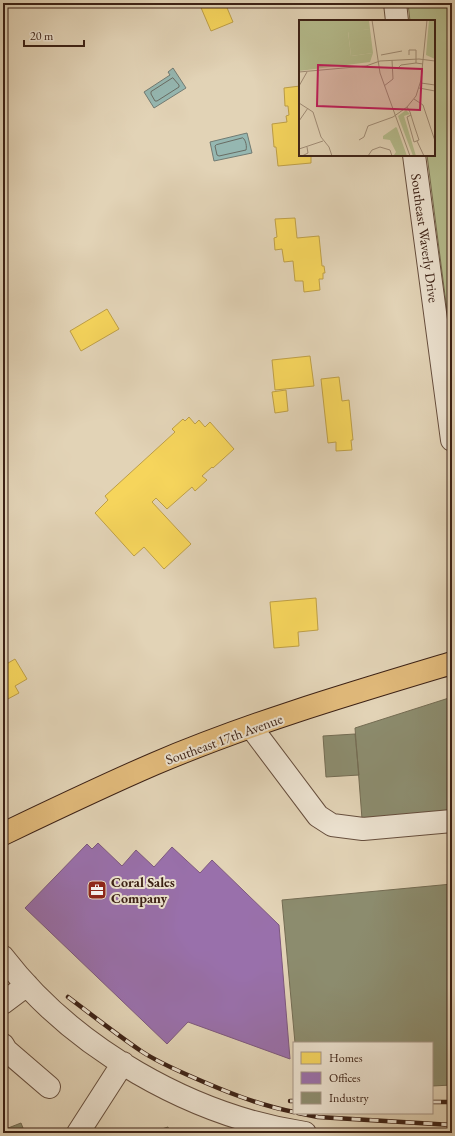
<svg xmlns="http://www.w3.org/2000/svg" width="455" height="1136" viewBox="0 0 455 1136" font-family="'EB Garamond',serif">
  <rect width="100%" height="100%" fill="#e2d3b6"/>
  <filter id="stains"><feTurbulence type="fractalNoise" baseFrequency=".005" numOctaves="4"/><feColorMatrix values="0 0 0 0 .2 0 0 0 0 .09 0 0 0 0 .02 0 0 0 .5 -.17"/></filter>
  <radialGradient id="worn" r=".72"><stop offset=".6" stop-color="#630" stop-opacity="0"/><stop offset="1" stop-color="#630" stop-opacity=".3"/></radialGradient>
  <path fill="#b5bc8d" stroke="#786e51" d="M408,3H452V350L427,155H434V21H410Z"/>
  <path fill="#95b7b1" stroke="#717b73" d="M173,68L186,88L154,108L144,92L170,75L168,72Z
    M247,133L252,153L214,161L210,142Z"/>
  <path fill="#f6d55c" stroke="#be9f47" d="M199,3H225L233,22L211,31Z
    M300,86V155H311V163L278,166L276,147H274L272,124L287,122L286,116L289,115L288,106H285L284,88Z
    M295,218L297,238L319,236L322,266H324L325,273H323V279H319L320,290L304,292L303,281H295L293,261L284,262L282,249L275,250L274,238L277,237L275,219Z
    M107,309L119,329L81,351L70,331Z
    M310,356L314,386L275,390L272,360Z
    M339,377L342,401L349,400L353,440H351L352,450L336,451V442L328,443L321,379Z
    M286,390L288,411L275,413L272,392Z
    M189,417L195,424L199,420L205,427L210,422L234,449L213,468L212,467L202,476L207,480L195,491L192,487L167,509L156,498L152,502L191,544L164,569L144,547L134,556L95,513L108,500L105,496L175,432L172,429L183,419L185,421Z
    M316,598L318,630L298,632L299,646L274,648L270,602Z
    M15,659L27,679L15,686L19,693L6,700L3,694V666Z"/>
  <path fill="#9970ab" stroke="#7d587e" d="M98,843L122,866L136,850L154,867L172,847L200,873L212,860L279,925L290,1059L188,1022L167,1044L25,908L87,844L92,849Z"/>
  <path fill="#8c8c6e" stroke="#746c53" d="M452,697V811L362,819L355,728Z
    M355,734L359,775L326,777L323,736Z
    M452,884V1085L432,1086V1043H295L282,900Z
    M21,1123L25,1133H3V1130Z
    M168,1127L170,1133H149Z"/>
  <g fill="none" stroke-linecap="round" stroke-linejoin="round">
    <path stroke="#686c63" stroke-width="1" d="M173,78L179,85V87L157,101H155L151,94V92Z
      M243,138C246,140 247,147 246,150L219,156L217,155L215,146L216,145Z"/>
    <g stroke="#664e3d" stroke-width="24">
      <path id="minor" d="M395,3L397,21
        M414,155L452,440
        M251,727L318,816L332,825L363,829L452,821
        M3,957C73,1048 191,1116 305,1133
        M3,1003L27,985
        M3,1045L6,1050L49,1087
        M78,1133L123,1063"/>
    </g>
    <g stroke="#3c2115" stroke-width="24">
      <path id="major" d="M3,834C53,810 103,786 154,764C250,723 352,693 452,663"/>
    </g>
    <use href="#minor" stroke="#ece2d0" stroke-width="22"/>
    <use href="#major" stroke="#e1ba7b" stroke-width="22"/>
    <g stroke="#3c2115" stroke-width="4.5">
      <path id="rail" d="M68,997C92,1015 116,1034 141,1051C156,1061 174,1069 190,1076C224,1091 258,1105 294,1112
        M290,1101H294
        M432,1102H452
        M298,1113L318,1117L452,1125"/>
    </g>
    <use href="#rail" stroke="#ece2d0" stroke-width="3" stroke-dasharray="9" stroke-linecap="butt"/>
  </g>
  <defs>
    <g id="office-square" transform="scale(1)"><rect x="-9" y="-9" width="18" height="18" rx="4" fill="#8f2418" stroke="#ece2d0"/><path d="M-6-3h4V-5.5h4V-3h4V5H-6ZM-1-4.5V-3h2v-1.5ZM-6 0V1H6V0Z" fill="#fff"/></g>
  </defs>
  <g fill-rule="evenodd">
    <use href="#office-square" x="97" y="890"/>
  </g>
  <g text-anchor="middle" dominant-baseline="central" stroke-width="4" stroke-linejoin="round" paint-order="stroke">
    <g font-size="14" fill="#3c2115" stroke="#ece2d0">
      <text transform="translate(425 238) rotate(82)">Southeast Waverly Drive</text>
      <text transform="translate(224 739) rotate(-20)">Southeast 17th Avenue</text>
    </g>
    <g font-size="14" font-weight="bold" fill="#3c2115" stroke="#ece2d0" text-anchor="start">
      <text x="111" y="882">Coral Sales<tspan x="111" dy="16">Company</tspan></text>
    </g>
  </g>
  <g transform="translate(299 20)">
    <rect width="136" height="136" fill="#e2d3b6"/>
    <path d="M0,0H70L71,9L49,12L52,36L74,33L71,42L0,51ZM130,0H136V39L127,35Z" fill="#b5bc8d"/>
    <path d="M107,90L111,94L105,96L117,136H114L99,96ZM97,107L98,108L108,136L95,135L97,132L91,120L84,119V116Z" fill="#b5bc8d"/>
    <path d="M71,9L74,33L52,36L49,11Z" fill="#b5bc8d"/>
    <path fill="none" stroke="#a08c76" stroke-width="1" d="M73,0L81,53L111,136M82,35L103,31M110,35V30H117V43L124,44M99,48L102,45L117,43M0,52L67,46L81,41L120,39L136,41M122,63L136,65M0,66L8,52M85,66L94,59L93,40M120,68L136,71M115,79L124,85L136,121M0,83L14,92L22,117L30,127L33,136M108,87L111,92L115,105L120,120L115,122L108,97L112,95M0,101L9,88M60,120L65,117L69,106L94,97L108,87L117,76L122,60L128,0M118,121L125,136M0,129L24,121M3,136L9,133L8,127M69,136L73,130L81,127L91,130L93,136"/>
    <path fill="#c2185b" fill-opacity="0.15" stroke="#c2185b" stroke-width="2" d="M19,45L123,49L121,90L18,86Z"/>
    <rect width="136" height="136" fill="none" stroke="#3c2115" stroke-width="2"/>
  </g>
  <rect width="455" height="1136" fill="none" stroke="#e2d3b6" stroke-width="16"/>
  <rect x="4" y="4" width="447" height="1128" fill="none" stroke="#3c2115" stroke-width="2"/>
  <rect x="8" y="8" width="439" height="1120" fill="none" stroke="#3c2115"/>
  <rect x="293" y="1042" width="140" height="72" fill="#ece2d0" stroke="#a69585"/>
  <rect x="301" y="1052" width="20" height="12" fill="#f6d55c" stroke="#a69585"/>
  <text x="329" y="1062" font-size="12" fill="#3c2115">Homes</text>
  <rect x="301" y="1072" width="20" height="12" fill="#9970ab" stroke="#a69585"/>
  <text x="329" y="1082" font-size="12" fill="#3c2115">Offices</text>
  <rect x="301" y="1092" width="20" height="12" fill="#8c8c6e" stroke="#a69585"/>
  <text x="329" y="1102" font-size="12" fill="#3c2115">Industry</text>
  <path d="M24 40v6h60v-6" fill="none" stroke="#3c2115" stroke-width="2"/>
  <text x="30" y="40" font-size="12" fill="#3c2115" stroke="#ece2d0" stroke-width="3" paint-order="stroke">20 m</text>
  <rect width="100%" height="100%" filter="url(#stains)"/>
  <rect width="100%" height="100%" fill="url(#worn)"/>
</svg>
